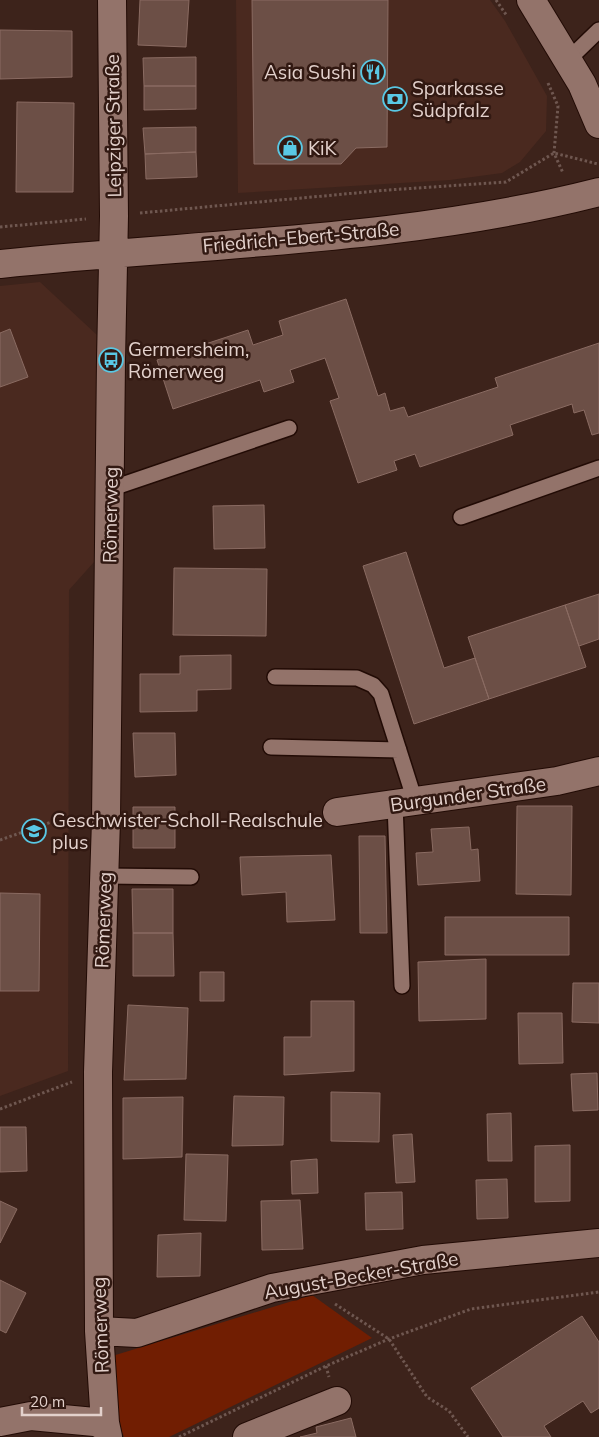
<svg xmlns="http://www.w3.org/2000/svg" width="599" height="1437" viewBox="0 0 599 1437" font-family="Mulish,sans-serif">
  <rect width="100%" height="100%" fill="#3d231b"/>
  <path fill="#4a291f" d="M236,0H490L505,21L547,96L546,131L520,162L502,173L450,180L238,193Z
    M40,282L97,335L94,562L69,590L68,1071L0,1096V286Z"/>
  <path fill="#711e02" d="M312,1295L372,1338L169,1437H124L120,1427L109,1357Z"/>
  <path fill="#6c4f46" stroke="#8a6b62" d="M140,0H189L186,47L138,45Z
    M252,0H388L387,147L356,148L341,164H254Z
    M0,30L72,31V77L0,79Z
    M196,57V86H144L143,58Z
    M144,86H196V109L144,110Z
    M17,102L74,103L73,192H16Z
    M196,127V152L145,154L143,128Z
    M196,152L197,177L146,179L145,154Z
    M346,299L378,396L385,393L390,411L404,407L408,417L498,387L495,378L599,343V433L592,435L584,410L574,413L572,404L510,425L513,435L420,467L415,454L394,461L397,470L358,483L330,401L339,398L325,358L290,370L294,382L264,392L260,380L173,409L157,360L248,330L253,345L283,335L279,321Z
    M10,329L28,377L0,387V333Z
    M264,505L265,548L214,549L213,506Z
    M406,552L444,668L475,658L489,699L414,724L363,566Z
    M174,568L267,569L266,636L173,635Z
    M599,594V639L579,646L565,605Z
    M565,605L586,667L489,699L468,637Z
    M231,655V689L197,690V711L140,712V674H180V656Z
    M133,733H175L176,775L135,777Z
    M517,806H572L571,895L516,894Z
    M133,807H175V848H133Z
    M469,827L471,850L478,849L480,881L418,885L416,853L433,852L431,829Z
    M359,836H385L387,933H360Z
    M331,855L335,920L287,922L286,892L242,895L240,857Z
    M132,889H173V933H133Z
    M0,893L40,894L39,991H0Z
    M445,917H569V955H445Z
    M133,933H173L174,976H133Z
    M486,959V1019L419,1021L418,962Z
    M200,972H224V1001H200Z
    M573,983H599V1023L572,1022Z
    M311,1001H354V1071L284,1075V1037H311Z
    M128,1005L188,1008L186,1079L124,1080Z
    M518,1013H562L563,1063L519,1064Z
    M597,1073L598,1110L573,1111L571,1074Z
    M331,1092L380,1093L379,1142L331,1141Z
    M234,1096L284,1097L283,1145L232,1146Z
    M183,1097L182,1157L123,1159V1098Z
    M511,1113L512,1161H488L487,1114Z
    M0,1127H26L27,1171L0,1172Z
    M412,1134L415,1182L396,1183L393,1135Z
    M570,1145V1201L535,1202V1146Z
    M186,1154L228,1155L226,1221L184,1220Z
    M317,1159L318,1193L292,1194L291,1161Z
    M507,1179L508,1218L477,1219L476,1180Z
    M402,1192L403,1229L366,1230L365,1193Z
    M300,1200L303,1249L262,1250L261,1201Z
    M0,1201L17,1209L0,1243Z
    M201,1233L200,1276L157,1277L158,1235Z
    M0,1280L26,1293L6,1333L0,1330Z
    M582,1316L599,1342V1408L591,1413L583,1401L544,1426L551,1437H503L471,1388Z
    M351,1418L356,1437H300L317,1433L316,1427Z"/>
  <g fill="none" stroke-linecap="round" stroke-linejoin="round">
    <g stroke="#220b05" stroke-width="18">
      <path id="service" d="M568,60L599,30
        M110,489L289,428
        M461,517L599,468
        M275,677L357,678L373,685L381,694L415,801
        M271,747L399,750
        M395,804L402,986
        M104,876L191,877"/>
    </g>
    <g stroke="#220b05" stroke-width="30">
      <path id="minor" d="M531,0L582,84L599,124
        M0,264C200,243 403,242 599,192
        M337,812L557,781L599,771
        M99,1331L137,1333L272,1288L423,1260L599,1243
        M0,1422L31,1416L105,1423
        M108,1437L105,1423L99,1331L98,1072L106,820L111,360L114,216L112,0
        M247,1437L337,1401"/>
    </g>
    <path stroke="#6f5750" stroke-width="3" stroke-dasharray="2.5 2.5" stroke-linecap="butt" d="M496,0L507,16
      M548,83L558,106L554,153L563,173
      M140,213L388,190L506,182L554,153L598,164
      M0,227L86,219
      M0,840L60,819L81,820
      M0,1109L72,1082
      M335,1304L389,1339L427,1397L449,1411L468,1437
      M326,1366L329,1377
      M179,1437L326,1366L389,1339L471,1309L599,1292"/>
    <use href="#service" stroke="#93736a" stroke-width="15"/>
    <use href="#minor" stroke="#93736a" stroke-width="28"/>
  </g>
  <defs>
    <g id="restaurant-ring" transform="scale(1.25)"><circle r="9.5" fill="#321912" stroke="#59c8e4" stroke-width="1.5"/><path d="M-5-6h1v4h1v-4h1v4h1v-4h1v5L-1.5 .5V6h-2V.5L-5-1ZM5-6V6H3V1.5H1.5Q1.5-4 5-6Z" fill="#59c8e4"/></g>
    <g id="bank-ring" transform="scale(1.25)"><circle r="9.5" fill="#321912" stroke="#59c8e4" stroke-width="1.5"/><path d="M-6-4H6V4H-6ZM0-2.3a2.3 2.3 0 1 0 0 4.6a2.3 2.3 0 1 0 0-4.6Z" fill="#59c8e4"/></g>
    <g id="shop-ring" transform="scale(1.25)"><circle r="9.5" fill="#321912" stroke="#59c8e4" stroke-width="1.5"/><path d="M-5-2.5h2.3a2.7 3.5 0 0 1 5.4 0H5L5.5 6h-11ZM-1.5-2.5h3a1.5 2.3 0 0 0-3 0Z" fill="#59c8e4"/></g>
    <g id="bus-ring" transform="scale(1.25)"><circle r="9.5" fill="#321912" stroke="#59c8e4" stroke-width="1.5"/><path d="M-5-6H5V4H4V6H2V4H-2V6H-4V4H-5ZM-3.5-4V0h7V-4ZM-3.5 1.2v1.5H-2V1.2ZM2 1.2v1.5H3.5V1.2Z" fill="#59c8e4"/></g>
    <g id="school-ring" transform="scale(1.25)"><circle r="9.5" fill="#321912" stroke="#59c8e4" stroke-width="1.5"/><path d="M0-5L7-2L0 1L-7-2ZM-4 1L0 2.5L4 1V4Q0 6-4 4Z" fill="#59c8e4"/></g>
  </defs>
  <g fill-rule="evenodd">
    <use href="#restaurant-ring" x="373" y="72"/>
    <use href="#bank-ring" x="395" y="99"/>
    <use href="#shop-ring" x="290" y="148"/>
    <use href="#bus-ring" x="111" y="360"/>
    <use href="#school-ring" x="34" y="831"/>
  </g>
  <g text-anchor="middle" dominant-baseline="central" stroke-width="5" stroke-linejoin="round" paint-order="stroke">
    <g font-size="19" fill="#e3d1cc" stroke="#321912" text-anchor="start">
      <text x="356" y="72" text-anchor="end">Asia Sushi</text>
      <text x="412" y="88">Sparkasse<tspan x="412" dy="22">Südpfalz</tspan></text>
      <text x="308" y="148">KiK</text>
      <text x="128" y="349">Germersheim,<tspan x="128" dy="22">Römerweg</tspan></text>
      <text x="52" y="820">Geschwister-Scholl-Realschule<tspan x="52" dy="22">plus</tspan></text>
    </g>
    <g font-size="19" fill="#e3d1cc" stroke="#321912">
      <text transform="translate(113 126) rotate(-91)">Leipziger Straße</text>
      <text transform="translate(301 237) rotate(-5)">Friedrich-Ebert-Straße</text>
      <text transform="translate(110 515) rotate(-89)">Römerweg</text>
      <text transform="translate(468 794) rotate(-8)">Burgunder Straße</text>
      <text transform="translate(103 920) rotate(-88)">Römerweg</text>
      <text transform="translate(361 1275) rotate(-10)">August-Becker-Straße</text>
      <text transform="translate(100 1325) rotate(-92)">Römerweg</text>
    </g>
  </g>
  <path d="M22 1407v8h79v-8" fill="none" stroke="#e3d1cc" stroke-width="2.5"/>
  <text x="30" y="1407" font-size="15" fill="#e3d1cc" stroke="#321912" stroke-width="4" paint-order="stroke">20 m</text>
</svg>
